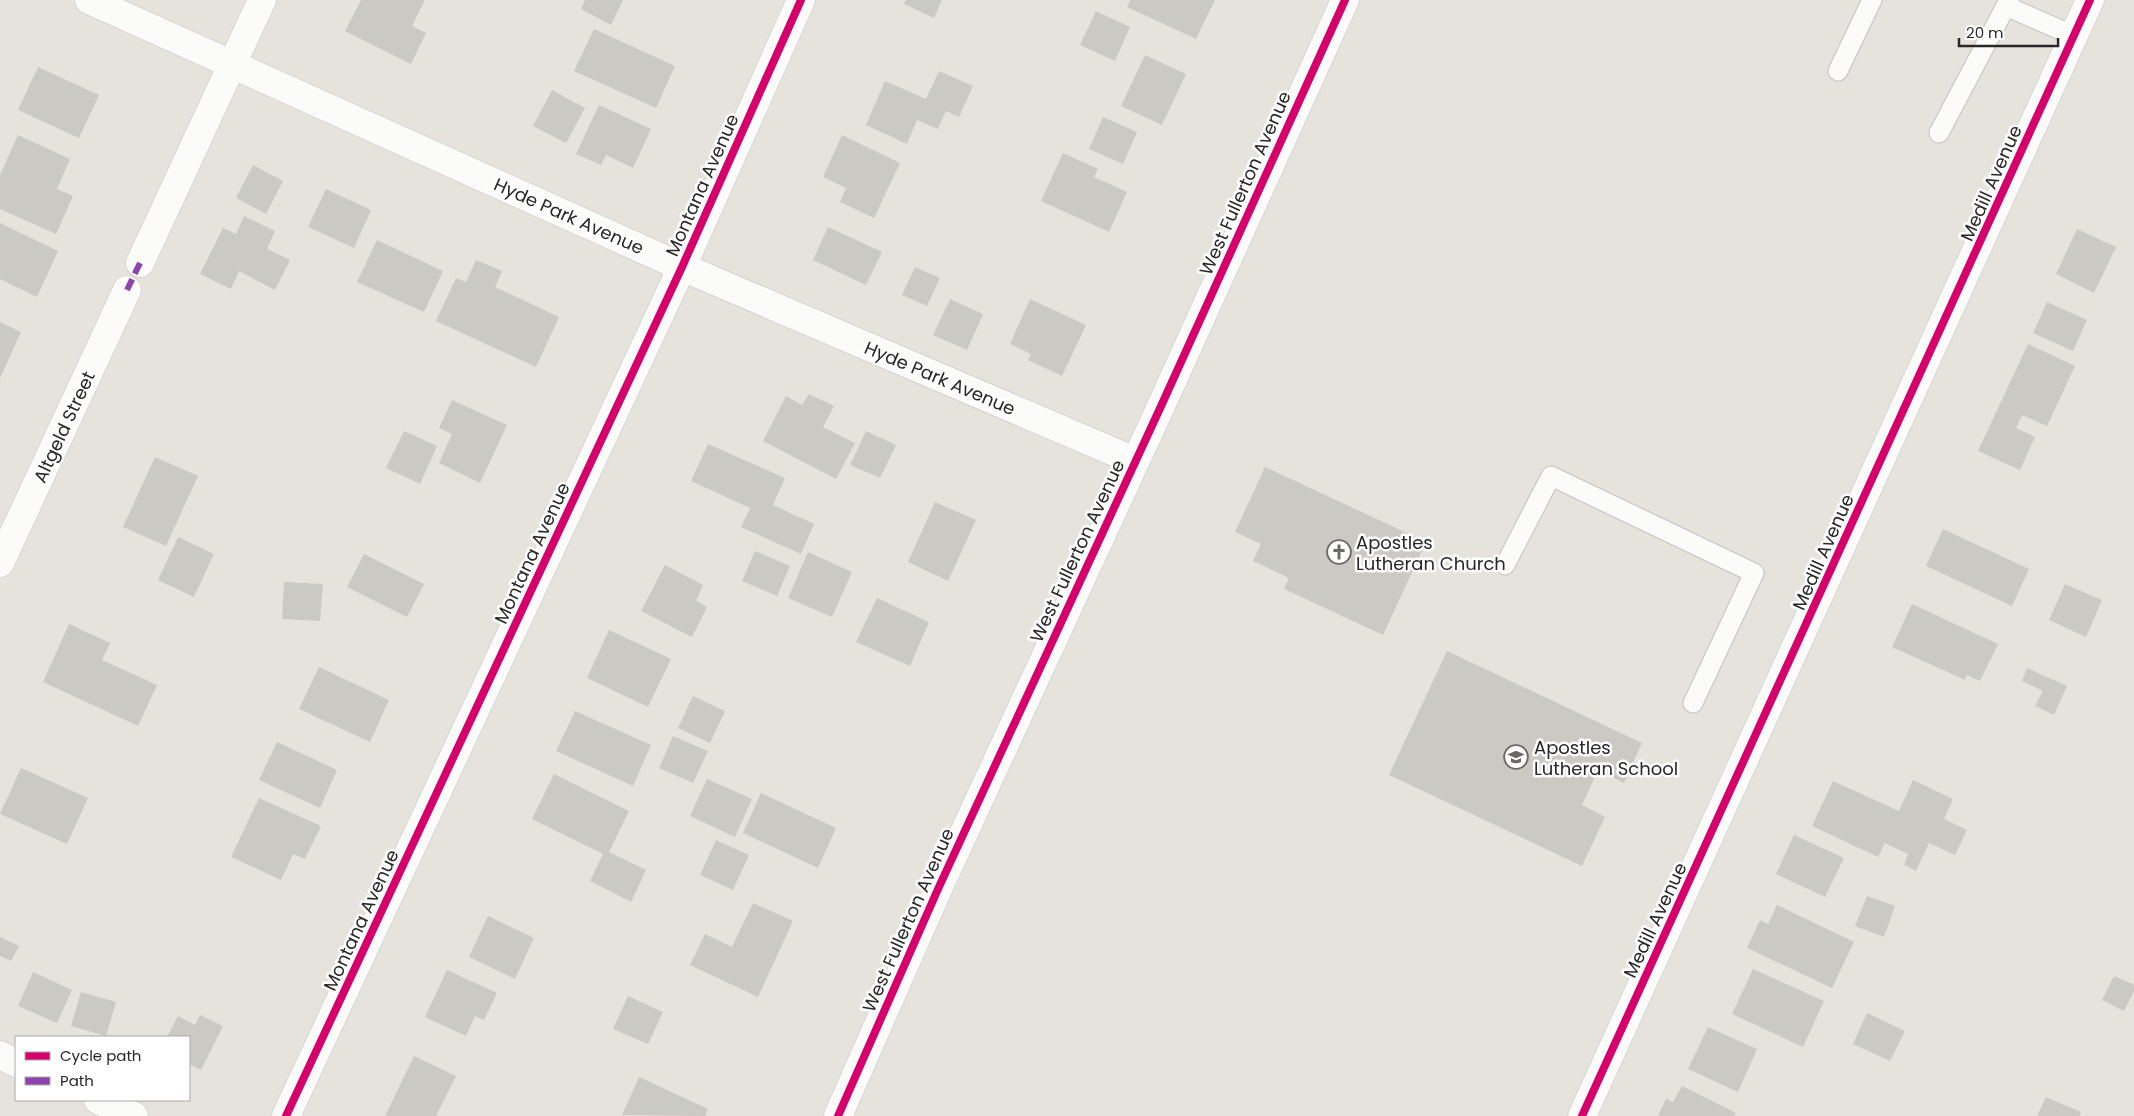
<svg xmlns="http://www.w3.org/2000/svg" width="2134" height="1116" viewBox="0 0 2134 1116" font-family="Poppins,sans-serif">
  <rect width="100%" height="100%" fill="#e6e3dc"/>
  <path fill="#cbc9c3" d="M361,0H425L412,26L426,33L411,64L345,31Z
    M585,0H623L611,25L581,9Z
    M906,0H942L934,18L904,4Z
    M1130,0H1215L1196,39L1127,7Z
    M1096,11L1130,27L1115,61L1080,45Z
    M594,29L675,66L656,108L574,71Z
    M1145,55L1186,74L1162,125L1121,106Z
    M38,67L99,95L79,138L18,110Z
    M939,71L973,86L959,117L946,111L938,129L917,120L907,144L866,125L885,81L926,99Z
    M552,90L585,108L566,143L533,126Z
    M599,105L651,129L633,168L606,155L601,165L576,154Z
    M1103,117L1137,132L1123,164L1089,149Z
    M18,135L70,159L57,189L73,196L56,234L0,209V175Z
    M842,135L900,163L874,218L840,202L846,188L823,177Z
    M1063,153L1098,169L1094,177L1127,192L1109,232L1041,201Z
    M253,165L283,181L266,214L236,198Z
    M326,189L371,210L354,248L308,227Z
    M244,216L275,231L267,249L290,260L275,290L239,271L231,289L200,274L223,228L236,234Z
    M0,223L58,251L37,297L0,279Z
    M828,227L882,252L866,285L813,260Z
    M2077,229L2116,247L2094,293L2056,274Z
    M377,240L443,271L424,312L357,282Z
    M476,260L502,271L495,287L559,317L536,367L436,321L456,278L466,282Z
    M915,267L940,278L927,306L902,295Z
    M950,299L983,314L967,350L933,335Z
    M1030,299L1086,325L1062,376L1028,360L1031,354L1010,344Z
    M2047,302L2087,320L2073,351L2033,333Z
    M0,322L21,332L0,378Z
    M2028,344L2075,366L2047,426L2022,415L2016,428L2035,437L2020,470L1978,451Z
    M809,394L834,406L823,427L855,443L836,479L763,441L786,396L802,405Z
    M452,400L507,425L480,483L439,463L452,434L439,428Z
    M404,431L437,446L420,484L386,468Z
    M866,431L896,445L880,478L850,465Z
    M708,444L785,478L773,505L814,524L801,554L741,527L750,508L691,481Z
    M155,457L198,476L166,546L123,527Z
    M1265,467L1426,542L1383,635L1284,589L1289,578L1253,561L1261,544L1235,532Z
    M935,502L976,520L948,581L908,562Z
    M1943,529L2029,569L2012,606L1926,566Z
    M178,537L214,554L194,597L158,580Z
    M755,551L790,566L777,596L742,581Z
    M808,552L852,572L832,617L788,598Z
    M364,554L424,584L407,617L347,587Z
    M665,565L703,585L696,601L707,607L692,637L641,611Z
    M284,582L323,584L320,621L282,619Z
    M2065,584L2102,600L2086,637L2049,620Z
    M877,598L929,622L910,666L856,642Z
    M1912,604L1998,644L1980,681L1967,675L1965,680L1892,647Z
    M69,624L110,643L102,660L157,685L138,726L43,682Z
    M609,630L671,659L648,707L587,678Z
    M1447,651L1642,743L1624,783L1598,770L1582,805L1605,817L1582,866L1389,775Z
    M319,667L389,700L370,742L299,709Z
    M2027,668L2067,686L2054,715L2035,706L2043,691L2022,681Z
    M693,696L725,711L710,743L678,728Z
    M575,711L651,745L633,786L556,751Z
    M673,736L708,751L693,783L659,768Z
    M277,742L337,770L320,808L259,780Z
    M21,768L88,798L67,844L0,814Z
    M554,774L629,811L609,852L646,870L631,902L590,881L603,854L532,819Z
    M707,779L752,799L735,837L690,816Z
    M1913,780L1953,799L1944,819L1967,830L1955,855L1929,843L1916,871L1904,865L1908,854L1885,843L1878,857L1812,826L1833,781L1899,811Z
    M761,793L836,828L818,868L743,833Z
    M259,798L321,826L305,859L293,854L281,880L231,857Z
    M1794,835L1844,858L1825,897L1776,874Z
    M716,840L749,855L733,890L700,875Z
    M1867,896L1895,906L1884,937L1855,926Z
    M753,903L793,921L758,997L690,965L705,934L732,947Z
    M1777,905L1854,942L1832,988L1747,948L1760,920L1768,924Z
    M488,916L534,938L515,979L469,957Z
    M0,937L19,946L11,961L0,956Z
    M1753,969L1824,1001L1803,1047L1732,1014Z
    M447,970L497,993L484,1020L475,1016L466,1036L425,1017Z
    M33,972L72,990L57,1023L18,1006Z
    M2114,976L2134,985V991L2124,1011L2102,1000Z
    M81,992L116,1002L106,1036L71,1026Z
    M628,996L663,1012L648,1044L613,1029Z
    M1867,1013L1905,1031L1890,1061L1853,1044Z
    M200,1015L223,1026L201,1070L189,1064V1037H167L178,1016L195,1025Z
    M1708,1027L1757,1049L1738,1092L1688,1069Z
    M414,1056L456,1076L436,1116H385Z
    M639,1077L708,1109L705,1116L622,1115Z
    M1682,1086L1736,1113L1734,1116H1658L1666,1099L1673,1102Z
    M2046,1097L2081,1112L2079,1116H2037Z"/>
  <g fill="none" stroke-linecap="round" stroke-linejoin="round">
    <g stroke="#c3c2c2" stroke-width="21">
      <path id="service" d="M2006,6L2074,36
        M1838,71L1872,0
        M1939,133L2009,0
        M1505,565L1551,476L1754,573L1693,703"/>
    </g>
    <g stroke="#c3c2c2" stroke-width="29">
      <path id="minor" d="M89,0L682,267L1135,461
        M140,263L262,0
        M0,563L127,290
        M0,1055L16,1063
        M98,1100L134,1116
        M286,1116L682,267L801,0
        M1582,1116L2090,0"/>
    </g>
    <g stroke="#c3c2c2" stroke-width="29">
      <path id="tertiary" d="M838,1116L938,889L1162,404L1345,0"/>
    </g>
    <use href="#service" stroke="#fbfbfa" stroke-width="19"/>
    <use href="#minor" stroke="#fbfbfa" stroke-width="28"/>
    <use href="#tertiary" stroke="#fbfbfa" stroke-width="28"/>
    <path stroke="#8e44ad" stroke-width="6" stroke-dasharray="12 6" stroke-linecap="butt" d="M127,290L140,263"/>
    <g stroke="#fff" stroke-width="11">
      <path id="cycleway" d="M286,1116L682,267L801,0
        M838,1116L938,889L1162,404L1345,0
        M1582,1116L2090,0"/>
    </g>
    <use href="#cycleway" stroke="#d6006c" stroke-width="8"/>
  </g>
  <defs>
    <g id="church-ring" transform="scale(1.25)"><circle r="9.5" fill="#fff" stroke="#6a6966" stroke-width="1.5"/><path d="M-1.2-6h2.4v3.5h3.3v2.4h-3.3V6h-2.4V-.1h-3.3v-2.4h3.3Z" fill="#6a6966"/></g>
    <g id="school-ring" transform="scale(1.25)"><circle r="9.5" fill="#fff" stroke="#6a6966" stroke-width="1.5"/><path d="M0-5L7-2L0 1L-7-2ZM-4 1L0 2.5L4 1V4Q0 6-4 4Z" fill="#6a6966"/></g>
  </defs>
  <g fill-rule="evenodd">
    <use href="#church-ring" x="1339" y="552"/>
    <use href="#school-ring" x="1516" y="757"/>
  </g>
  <g text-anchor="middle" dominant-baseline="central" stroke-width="5" stroke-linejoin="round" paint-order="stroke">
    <g font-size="18" fill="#272727" stroke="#fff">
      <text transform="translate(1245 183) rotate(-66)">West Fullerton Avenue</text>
      <text transform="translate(1991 183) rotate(-66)">Medill Avenue</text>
      <text transform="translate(702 185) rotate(-66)">Montana Avenue</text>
      <text transform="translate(569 216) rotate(24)">Hyde Park Avenue</text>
      <text transform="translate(940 378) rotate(23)">Hyde Park Avenue</text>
      <text transform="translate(64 427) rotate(-65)">Altgeld Street</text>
      <text transform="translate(1077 551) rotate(-65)">West Fullerton Avenue</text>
      <text transform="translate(1823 552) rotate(-66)">Medill Avenue</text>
      <text transform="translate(532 553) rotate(-65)">Montana Avenue</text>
      <text transform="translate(361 920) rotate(-65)">Montana Avenue</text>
      <text transform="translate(908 920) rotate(-66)">West Fullerton Avenue</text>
      <text transform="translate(1655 920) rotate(-65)">Medill Avenue</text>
    </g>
    <g font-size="18" fill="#272727" stroke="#fff" text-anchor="start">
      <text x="1356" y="542">Apostles<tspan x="1356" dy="21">Lutheran Church</tspan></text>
      <text x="1534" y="747">Apostles<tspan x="1534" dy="21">Lutheran School</tspan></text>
    </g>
  </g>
  <rect x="15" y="1036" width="175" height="65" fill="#ffffff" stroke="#a9a9a9"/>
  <rect x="25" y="1052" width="25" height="8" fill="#d6006c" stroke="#a9a9a9"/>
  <text x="60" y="1061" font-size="15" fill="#272727">Cycle path</text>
  <rect x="25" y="1077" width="25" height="8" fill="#8e44ad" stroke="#a9a9a9"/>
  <text x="60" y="1086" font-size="15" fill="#272727">Path</text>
  <path d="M1959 38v8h99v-8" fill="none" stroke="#272727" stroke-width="2.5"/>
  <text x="1966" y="38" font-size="15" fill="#272727" stroke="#ffffff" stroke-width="4" paint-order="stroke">20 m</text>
</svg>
